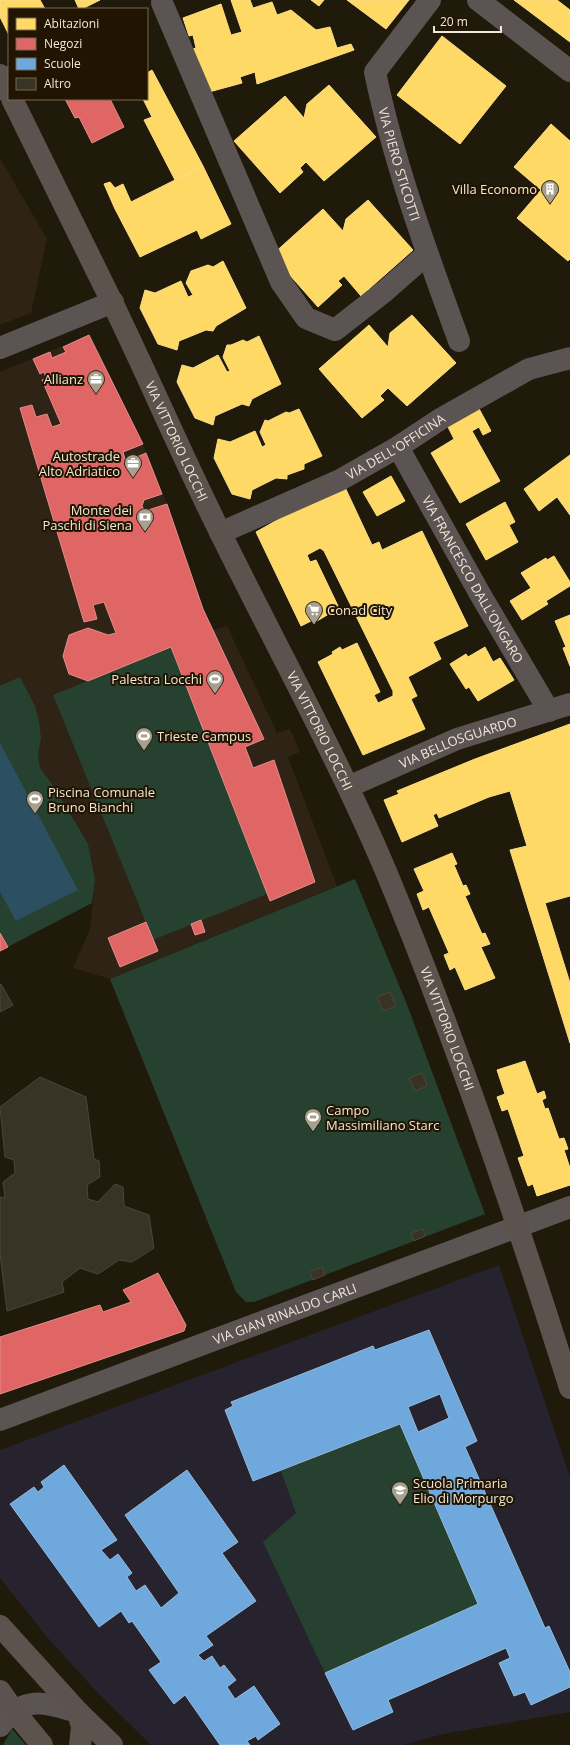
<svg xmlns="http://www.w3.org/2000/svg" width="570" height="1745" viewBox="0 0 570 1745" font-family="'Open Sans',sans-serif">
  <rect width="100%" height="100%" fill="#201a0a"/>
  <path fill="#2e2314" d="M0,158L47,239L31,313L0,325Z
    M89,335L143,444L167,504L203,609L214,630L227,626L277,733L290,729L300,752L288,757L337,886L110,979L73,968L90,929L95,880L53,785L40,768L38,755L41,739L0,703V372Z"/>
  <path fill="#26232e" d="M499,1265L570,1477V1712L443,1734L404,1745H151L96,1691L47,1637L0,1578V1450Z"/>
  <path fill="#264130" d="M214,630L260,741L215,758L212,753L267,894L153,940L53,695Z
    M20,677L35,706L39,721L41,739L38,755L40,768L53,785L88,844L95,880L92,903L0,951V686Z
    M355,879L406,1002L485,1214L254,1302H246L236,1292L110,979Z
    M400,1424L478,1604L325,1673L263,1542L296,1513L281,1471Z
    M12,1729L26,1745H3Z"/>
  <path fill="#2c5061" d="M0,743L78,890L16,921L0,892Z"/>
  <path fill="#ffd966" stroke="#fbde88" d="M0,0H40L45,9H9V35L0,17Z
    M75,0H100L82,9H79Z
    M231,0H250L253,8L272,2L277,15L291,10L316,30L330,27L337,48L351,44L354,50L257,84L255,72L240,77L242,83L209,92L193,49L196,48L193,35L189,36L183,18L221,4L231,35L242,32Z
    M311,0H324L319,6Z
    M347,0H409L386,29Z
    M514,0H557L570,10V42Z
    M442,36L506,86L460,144L397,95Z
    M152,70L203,166L175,180L144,120L152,117L143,99H147V73Z
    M329,85L376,137L324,181L306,162L300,168L303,172L280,193L234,141L285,96L304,118L307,104Z
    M551,124L570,141V259L568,261L517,218L541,190L514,167Z
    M203,166L231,224L201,239L197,230L140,257L115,209L104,184L110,182L115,188L123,184L131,202Z
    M368,200L413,250L361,296L344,276L338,281L342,285L318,307L272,255L323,209L343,231L346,219Z
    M223,261L246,308L216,326L213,331L206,330L179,341L177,350L158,344L140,308L145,290L155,293L181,281L188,297L193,295L186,283L191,271L208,265L213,267Z
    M412,315L456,363L407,406L388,388L380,396L384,400L362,418L319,369L369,325L388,347L390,333Z
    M259,336L281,384L252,399L249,406L242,404L215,416L213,425L195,418L177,382L182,365L193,368L218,355L227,372L230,371L223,357L227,345H231L243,340L247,342Z
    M476,403L491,431L483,435L479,427L472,431L500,481L460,503L431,453L454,439L445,421Z
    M299,409L322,456L304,464V469L287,475V479L276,478L252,490L250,499L232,494L214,458L218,439L230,442L255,431L262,447L266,445L260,432L265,420L268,421L286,412L289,413Z
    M570,455V515L557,497L539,511L524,489Z
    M391,476L405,501L377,516L363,492Z
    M343,483L372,545L379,542L382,550L422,531L468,626L433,642L441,659L408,677L417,696L411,699L425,729L363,755L318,662L333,654L332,652L340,647L342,650L357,643L380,692L374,695L378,703L393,696V691L324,551L320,548L307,555L310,562L316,560L339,608L317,621L315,619L301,626L256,532Z
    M505,502L515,522L509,525L518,542L486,560L466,524Z
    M554,556L570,582V586L546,601L548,604L522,620L510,601L531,588L521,573L546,558L547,560Z
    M570,615V666L563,648L566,647L555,621Z
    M485,647L493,662L500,658L514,680L478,701L469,687L466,689L450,664L466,654L468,657Z
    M570,724V896L545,903L570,983V1043L510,850L527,846L510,791L489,797L439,818L437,813L433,815L438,826L402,842L384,800L399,794L397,791L475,759Z
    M452,853L457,864L454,865L463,886L466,885L470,894L465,896L482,934L485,933L490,944L481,947L495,978L465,990L455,967L450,970L444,955L449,953L429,907L423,910L417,894L424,891L414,869Z
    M525,1061L537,1094L544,1091L546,1098L542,1100L545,1109L548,1108L559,1139L564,1138L568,1149L564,1150L570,1168V1185L537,1196L533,1184L528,1186L518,1158L524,1156L508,1109L502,1111L497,1097L505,1094L497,1070Z"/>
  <path fill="#e06666" stroke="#e58d88" d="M65,99H110L124,127L92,143L79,117L75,118Z
    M89,335L143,444L123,452L125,459L130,460L146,453L162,494L144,500L142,506L145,511L167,504L203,609L264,739L245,747L249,757L253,768L274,760L315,882L270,901L171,647L88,681L69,674L63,656L69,635L88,628L108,635L116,633L104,602L93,605L97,619L84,622L20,408L32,405L36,417L47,414L52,427L61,424L42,380L46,378L44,372L40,374L33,359L50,352L52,358L66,352L63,347Z
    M201,920L205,932L195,935L191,924Z
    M146,922L158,951L120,967L108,938Z
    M0,933L8,947L0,951Z
    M158,1273L186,1325L184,1331L0,1394V1337L100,1305L103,1312L131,1302L123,1290Z"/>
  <path fill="#6fa8dc" stroke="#96bbda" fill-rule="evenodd" d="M429,1330L477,1441L465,1447L545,1628L549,1626L570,1672V1687L531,1705L525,1692L514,1696L499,1663L510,1658L506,1648L388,1700L393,1712L353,1730L325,1673L478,1604L400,1424L253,1481L225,1410L233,1406L231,1402L373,1346L375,1350ZM440,1394L449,1418L418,1432L408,1407Z
    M64,1465L117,1540L101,1550L110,1560L118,1554L132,1573L127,1577L136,1591L145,1585L161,1608L179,1593L125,1515L187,1470L238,1542L222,1553L256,1601L206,1636L213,1645L198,1655L204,1661L212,1656L220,1668L224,1665L236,1680L227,1687L235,1699L254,1686L280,1724L258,1740L256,1736L247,1741L250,1745H220L185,1695L174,1704L149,1670L161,1662L132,1621L129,1623L121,1611L99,1627L10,1504L34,1487L38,1492L44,1487L41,1482Z"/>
  <path fill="#383325" stroke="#4c4638" d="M1,984L13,1005L0,1012V985Z
    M390,992L396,1006L383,1011L377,997Z
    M422,1073L427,1086L415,1091L409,1078Z
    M40,1077L86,1097L94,1159L99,1161L100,1177L87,1185L88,1199L98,1202L115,1184L123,1187L124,1206L149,1215L154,1248L132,1262L119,1260L98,1274L80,1268L62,1282L64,1292L7,1311L0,1254V1197L5,1198L3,1182L15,1173L14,1160L5,1157L0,1107Z
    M423,1229L425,1236L414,1241L411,1233Z
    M322,1267L325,1275L313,1280L310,1272Z"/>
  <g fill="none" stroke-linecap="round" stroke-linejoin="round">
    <g stroke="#5b5453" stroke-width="22">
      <path id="s1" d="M430,0L375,72C394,164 427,253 459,341"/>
      <path d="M478,0L570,71"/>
      <path d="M162,3L281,282L306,318L335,330L385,291L427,254"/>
      <path d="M0,348L113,302"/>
      <path id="s2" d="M398,447L480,594L549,711"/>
      <path id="s3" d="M220,533L340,480L398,447L442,418L529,369L570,358"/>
      <path id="s4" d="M348,787L457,739L570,704"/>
      <path id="s5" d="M0,1420L570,1207"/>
      <path d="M0,1726C23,1694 45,1703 78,1712"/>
    </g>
    <g stroke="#5c534f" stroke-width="22">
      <path d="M0,75L9,93"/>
      <path id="s6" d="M12,99C45,167 79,234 112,302C149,378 182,456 220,532C275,644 336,754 385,869C456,1039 515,1213 570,1388"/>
      <path d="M0,1626L78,1712L112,1745"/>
      <path d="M0,1691L14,1711L42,1745"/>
      <path d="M78,1712L82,1727L80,1745"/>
    </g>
  </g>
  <defs>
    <g id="building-pin" transform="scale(0.9)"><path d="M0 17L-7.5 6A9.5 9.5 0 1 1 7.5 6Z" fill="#a8a08f" stroke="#211400"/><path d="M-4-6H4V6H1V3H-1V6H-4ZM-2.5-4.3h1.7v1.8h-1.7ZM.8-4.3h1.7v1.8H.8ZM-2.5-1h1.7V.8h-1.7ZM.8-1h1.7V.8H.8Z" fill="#fff"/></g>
    <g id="office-pin" transform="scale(0.9)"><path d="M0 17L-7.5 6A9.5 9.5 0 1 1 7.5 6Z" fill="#a8a08f" stroke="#211400"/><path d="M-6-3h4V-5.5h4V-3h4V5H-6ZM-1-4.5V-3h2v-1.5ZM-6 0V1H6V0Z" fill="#fff"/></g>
    <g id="bank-pin" transform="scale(0.9)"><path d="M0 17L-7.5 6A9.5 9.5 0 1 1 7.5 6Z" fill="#a8a08f" stroke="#211400"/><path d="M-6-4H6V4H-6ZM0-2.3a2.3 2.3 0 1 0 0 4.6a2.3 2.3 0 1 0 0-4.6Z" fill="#fff"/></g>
    <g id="supermarket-pin" transform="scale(0.9)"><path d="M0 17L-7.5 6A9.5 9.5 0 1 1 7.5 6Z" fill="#a8a08f" stroke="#211400"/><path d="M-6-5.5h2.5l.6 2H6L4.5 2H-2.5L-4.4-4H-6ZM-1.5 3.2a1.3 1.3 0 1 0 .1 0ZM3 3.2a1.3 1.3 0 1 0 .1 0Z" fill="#fff"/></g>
    <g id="stadium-pin" transform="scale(0.9)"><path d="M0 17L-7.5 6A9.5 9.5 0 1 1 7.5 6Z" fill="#a8a08f" stroke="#211400"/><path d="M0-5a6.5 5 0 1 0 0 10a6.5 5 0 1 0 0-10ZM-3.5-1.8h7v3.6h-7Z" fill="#fff"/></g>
    <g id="school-pin" transform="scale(0.9)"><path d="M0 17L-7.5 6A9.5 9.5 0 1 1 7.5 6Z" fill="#a8a08f" stroke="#211400"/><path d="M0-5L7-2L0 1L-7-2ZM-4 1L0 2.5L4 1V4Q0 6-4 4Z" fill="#fff"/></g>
  </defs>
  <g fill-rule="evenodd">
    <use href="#building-pin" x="550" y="189"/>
    <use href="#office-pin" x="96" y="379"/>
    <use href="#office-pin" x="133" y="463"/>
    <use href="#bank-pin" x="145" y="517"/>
    <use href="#supermarket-pin" x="314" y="610"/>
    <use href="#stadium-pin" x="215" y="679"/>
    <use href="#stadium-pin" x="144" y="736"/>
    <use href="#stadium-pin" x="35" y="799"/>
    <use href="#stadium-pin" x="313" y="1117"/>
    <use href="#school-pin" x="400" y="1490"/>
  </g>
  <g text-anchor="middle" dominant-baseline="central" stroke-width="4" stroke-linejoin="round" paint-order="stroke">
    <g font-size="13" fill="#f1e8d7" stroke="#211400">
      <text stroke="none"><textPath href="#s1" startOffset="186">VIA PIERO STICOTTI</textPath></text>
      <text stroke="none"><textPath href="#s6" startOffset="380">VIA VITTORIO LOCCHI</textPath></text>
      <text stroke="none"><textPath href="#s3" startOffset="196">VIA DELL'OFFICINA</textPath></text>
      <text stroke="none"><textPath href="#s2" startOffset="152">VIA FRANCESCO DALL'ONGARO</textPath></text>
      <text stroke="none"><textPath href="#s6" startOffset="703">VIA VITTORIO LOCCHI</textPath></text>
      <text stroke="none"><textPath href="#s4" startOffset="119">VIA BELLOSGUARDO</textPath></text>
      <text stroke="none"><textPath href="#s6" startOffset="1027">VIA VITTORIO LOCCHI</textPath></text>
      <text stroke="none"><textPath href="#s5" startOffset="304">VIA GIAN RINALDO CARLI</textPath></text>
    </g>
    <g font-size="13" fill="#f1e8d7" stroke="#211400" text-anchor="end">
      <text x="537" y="189">Villa Economo</text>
      <text x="83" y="379">Allianz</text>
      <text x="120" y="456">Autostrade<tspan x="120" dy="15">Alto Adriatico</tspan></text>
      <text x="132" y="510">Monte dei<tspan x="132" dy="15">Paschi di Siena</tspan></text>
      <text x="327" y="610" text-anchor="start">Conad City</text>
      <text x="202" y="679">Palestra Locchi</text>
      <text x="157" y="736" text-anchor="start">Trieste Campus</text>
      <text x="48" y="792" text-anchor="start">Piscina Comunale<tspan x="48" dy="15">Bruno Bianchi</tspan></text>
      <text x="326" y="1110" text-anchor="start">Campo<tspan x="326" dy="15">Massimiliano Starc</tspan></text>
      <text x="413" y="1483" text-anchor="start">Scuola Primaria<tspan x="413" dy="15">Elio di Morpurgo</tspan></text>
    </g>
  </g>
  <rect x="8" y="8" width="140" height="92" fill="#211400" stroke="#746956"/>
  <rect x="16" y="18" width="20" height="12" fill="#ffd966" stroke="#746956"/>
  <text x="44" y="28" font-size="12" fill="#f1e8d7">Abitazioni</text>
  <rect x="16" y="38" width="20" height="12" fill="#e06666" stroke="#746956"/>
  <text x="44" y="48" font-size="12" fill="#f1e8d7">Negozi</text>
  <rect x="16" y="58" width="20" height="12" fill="#6fa8dc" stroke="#746956"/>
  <text x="44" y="68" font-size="12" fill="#f1e8d7">Scuole</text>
  <rect x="16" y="78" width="20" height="12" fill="#383325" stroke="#746956"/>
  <text x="44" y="88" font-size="12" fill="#f1e8d7">Altro</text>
  <path d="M434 26v6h67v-6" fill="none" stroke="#f1e8d7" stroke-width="2"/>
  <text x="440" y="26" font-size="12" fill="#f1e8d7" stroke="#211400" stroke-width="3" paint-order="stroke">20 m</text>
</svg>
